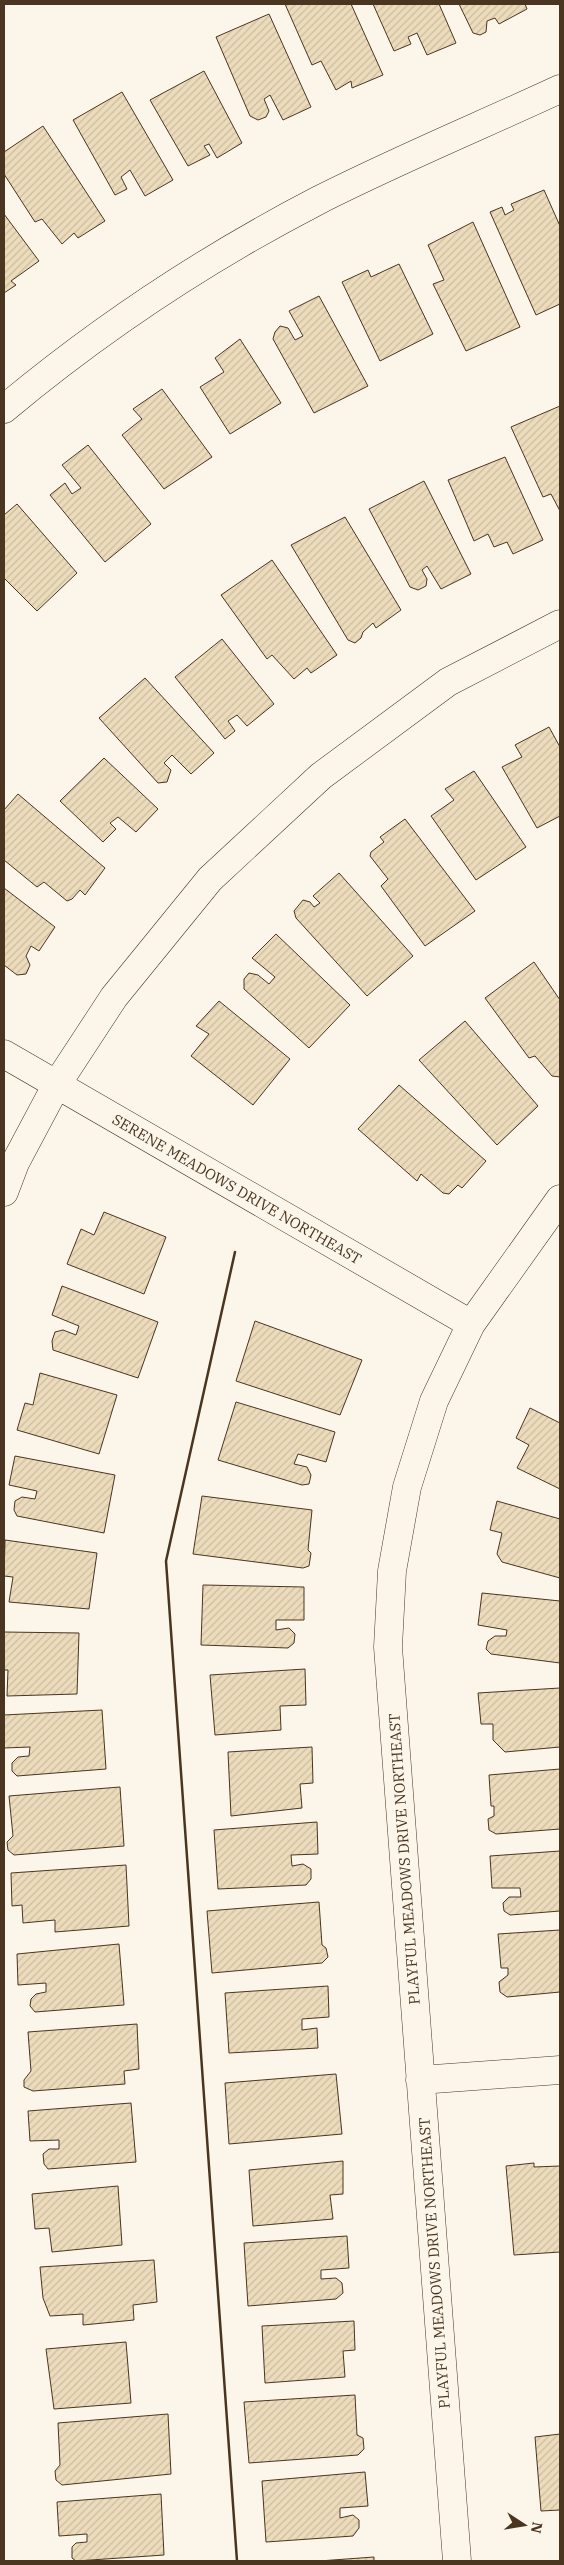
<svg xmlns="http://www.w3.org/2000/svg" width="564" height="2565" viewBox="0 0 564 2565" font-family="'IBM Plex Serif',serif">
  <defs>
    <pattern id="building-hatch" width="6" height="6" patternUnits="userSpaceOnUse" patternTransform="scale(1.25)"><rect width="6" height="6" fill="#ecdcbc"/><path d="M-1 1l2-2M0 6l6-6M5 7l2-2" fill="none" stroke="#ccbda1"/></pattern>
  </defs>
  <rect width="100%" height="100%" fill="#fbf6e9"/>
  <path fill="url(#building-hatch)" stroke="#4a3520" d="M285,4H351L383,75L352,88L351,81L336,90L321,61L312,65Z
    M373,4H439L456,43L427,55L417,33L408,37L411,44L394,51Z
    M459,4H525L527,9L499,24L495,18L487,21L486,32L480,35L473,33Z
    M269,14L311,107L283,120L270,95L264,99L269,111L266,117L258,120L250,116L216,37Z
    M204,71L242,143L217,158L209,144L204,146L210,155L188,166L150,100Z
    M122,92L173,180L145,196L130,170L121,177L127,189L115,195L73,120Z
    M43,126L105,221L78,238L74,233L62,244L42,219L35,222L4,174V152Z
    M544,190L560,226V304L536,315L490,212L502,207L505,215L514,210L511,204Z
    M4,214L39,261L11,281L16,285L4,293Z
    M473,222L520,327L466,351L433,284L444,280L428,245Z
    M399,264L433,334L380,361L342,282L368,270L371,277Z
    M319,296L368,386L314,413L273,339L275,332L280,326L288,328L295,340L303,336L289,311Z
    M240,339L281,403L230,434L200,387L224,372L215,358Z
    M162,389L212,457L164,489L122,435L142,419L133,409Z
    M560,406V511L551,494L543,497L511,427Z
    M88,445L151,524L105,562L50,495L65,483L72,494L81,488L62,465Z
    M505,457L543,540L513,554L507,542L494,547L488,534L474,541L448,480Z
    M424,481L471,574L441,589L427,566L422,570L427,579L426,586L418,590L410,587L369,509Z
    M17,504L77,573L37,611L4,578V515Z
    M345,517L401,610L376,628L373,623L363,632L361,638L355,643L348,640L291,545Z
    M272,560L337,655L311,673L307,668L294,679L272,655L267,659L221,595Z
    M222,639L274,704L247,726L237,715L228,721L235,731L225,739L175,677Z
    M145,678L214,753L191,774L172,755L164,763L171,770L167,782L158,783L99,718Z
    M549,727L560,747V816L537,828L502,767L522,757L515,745Z
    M104,758L158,809L136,832L118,817L110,823L116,829L103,842L60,801Z
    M474,771L526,847L476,880L431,816L454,800L445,789Z
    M18,794L105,868L85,895L80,890L72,899L67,901L44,882L37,887L4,860V810Z
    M405,819L475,911L425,946L381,886L388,879L370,856L371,852L384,842L380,837Z
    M339,873L413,956L367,996L296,918L294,911L303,900L310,902L314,907L320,903L313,896Z
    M4,888L55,927L39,951L31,946L26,956L30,965L26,974L17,975L4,965Z
    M276,934L350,1005L309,1048L244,989V979L249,973L258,975L269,984L275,977L252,958Z
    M534,962L560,1000V1077L552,1076L535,1056L529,1058L485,998Z
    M219,1001L290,1059L253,1105L191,1056L209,1034L196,1026Z
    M465,1021L538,1106L497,1145L419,1060Z
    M399,1085L486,1161L462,1188L458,1185L449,1194L443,1193L421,1174L417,1181L358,1129Z
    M104,1212L166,1237L144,1294L67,1264L81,1229L94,1235Z
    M62,1286L158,1322L138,1378L53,1350L52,1341L55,1332L63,1330L76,1335L79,1326L52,1315Z
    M255,1321L362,1360L340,1415L236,1381Z
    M40,1373L117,1395L99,1454L17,1430L25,1403L33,1405Z
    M236,1402L335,1432L326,1462L298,1454L294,1464L307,1467L311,1475L309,1484L302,1485L218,1460Z
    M530,1408L560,1423V1489L517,1468L529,1445L516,1438Z
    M15,1456L115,1475L104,1533L17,1516L14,1510L15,1501L22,1497L35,1499L37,1491L9,1485Z
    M202,1496L312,1510L308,1550L311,1553L309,1566L303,1568L193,1554Z
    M497,1501L560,1519V1578L502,1562L497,1554L502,1533L490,1530Z
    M5,1540L97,1553L89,1609L9,1602L13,1577L4,1576Z
    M203,1585L304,1587V1620H276V1630L289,1628L295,1634L294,1643L288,1648L201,1645Z
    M482,1593L560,1601V1663L491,1654L486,1649L488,1641L495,1636H506L507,1630L478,1625Z
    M4,1632L79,1633L77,1694L7,1696L8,1670H4Z
    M305,1669L306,1705L280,1706L281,1730L215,1735L210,1675Z
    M560,1688V1747L505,1752L493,1740V1724H481L478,1693Z
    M102,1710L106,1769L17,1776L12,1771V1763L18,1757L29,1756L30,1747L4,1748V1715Z
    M312,1747L313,1783L300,1784L302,1808L231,1816L228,1752Z
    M560,1769V1829L496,1834L489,1830L488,1819L494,1816V1806H491L489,1775Z
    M120,1787L124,1846L14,1855L8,1850L7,1842L13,1836L9,1796Z
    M317,1822L318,1854L291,1855L292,1866L303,1864L311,1869V1879L306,1885L218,1889L214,1830Z
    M560,1851V1911L510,1915L504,1911L503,1903L509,1897H521L520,1888H492L490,1856Z
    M126,1865L129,1926L55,1932V1920L23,1923L22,1905L12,1906L11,1873Z
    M319,1902L322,1945L326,1948L328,1957L322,1963L212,1973L207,1911Z
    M560,1930V1992L507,1997L500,1992L499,1982L508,1975V1968H501L498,1934Z
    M119,1944L124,2005L35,2012L30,2006L31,1999L36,1994L46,1992V1983L18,1985L17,1954Z
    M328,1986L329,2017L302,2019V2030L317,2028L318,2048L229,2053L225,1993Z
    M137,2024L139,2069L124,2071L125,2084L33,2091L24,2087V2080L31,2071L28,2032Z
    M336,2074L342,2134L229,2144L225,2083Z
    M131,2103L136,2162L48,2169L44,2164L43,2154L49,2149H59V2140L30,2141L28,2111Z
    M343,2161V2194L330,2195L333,2219L253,2226L249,2170Z
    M534,2163V2167L560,2166V2252L514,2255L506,2166Z
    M118,2186L122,2245L52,2252L49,2228L35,2229L32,2194Z
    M347,2236L349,2268L321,2270V2279L336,2278L342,2283L343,2293L336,2299L248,2306L244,2243Z
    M154,2260L157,2302L133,2305L134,2320L83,2325V2314L50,2316L43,2298L40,2267Z
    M354,2321L355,2350L343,2351L345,2377L265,2383L262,2326Z
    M126,2342L131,2403L54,2409L46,2349Z
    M355,2395L357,2435L363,2438L364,2449L358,2455L249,2463L244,2402Z
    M168,2414L171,2474L62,2485L56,2480L55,2471L60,2465L58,2423Z
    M560,2434V2510L541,2511L535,2437Z
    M365,2472L368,2506L340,2508V2518L353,2515L359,2520V2528L353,2536L266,2542L262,2481Z
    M161,2494L164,2555L76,2561L72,2558V2547L76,2543L87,2542V2534L59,2536L57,2502Z
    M374,2557V2561H319Z"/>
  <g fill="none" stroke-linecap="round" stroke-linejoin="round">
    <g stroke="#4a3520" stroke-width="29">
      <path id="minor" d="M4,409C101,328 207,258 319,200C398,160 480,126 560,89
        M4,1054L471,1324
        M4,1192L15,1163L57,1084L114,997L210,879L321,776L448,682L560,624
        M420,2080L560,2070
        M457,2561L388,1647L392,1571L407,1487L434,1401L471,1324L560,1199"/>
    </g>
    <use href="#minor" stroke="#fbf6e9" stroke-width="28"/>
    <path stroke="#4a3520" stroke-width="2.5" d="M235,1252L166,1561L237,2561"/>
  </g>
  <g text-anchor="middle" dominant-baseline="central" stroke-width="4" stroke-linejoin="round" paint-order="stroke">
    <g font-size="15" fill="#4a3520" stroke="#fbf6e9">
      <text transform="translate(237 1189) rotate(30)">SERENE MEADOWS DRIVE NORTHEAST</text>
      <text transform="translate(404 1859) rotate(-94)">PLAYFUL MEADOWS DRIVE NORTHEAST</text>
      <text transform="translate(434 2263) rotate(-94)">PLAYFUL MEADOWS DRIVE NORTHEAST</text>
    </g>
  </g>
  <rect width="564" height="2565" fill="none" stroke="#4a3520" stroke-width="10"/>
  <g transform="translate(524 2525) rotate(102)" stroke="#fbf6e9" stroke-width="4" paint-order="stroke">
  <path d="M0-4L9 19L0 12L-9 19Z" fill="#4a3520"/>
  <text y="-8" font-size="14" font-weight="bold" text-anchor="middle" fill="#4a3520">N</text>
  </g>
</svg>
